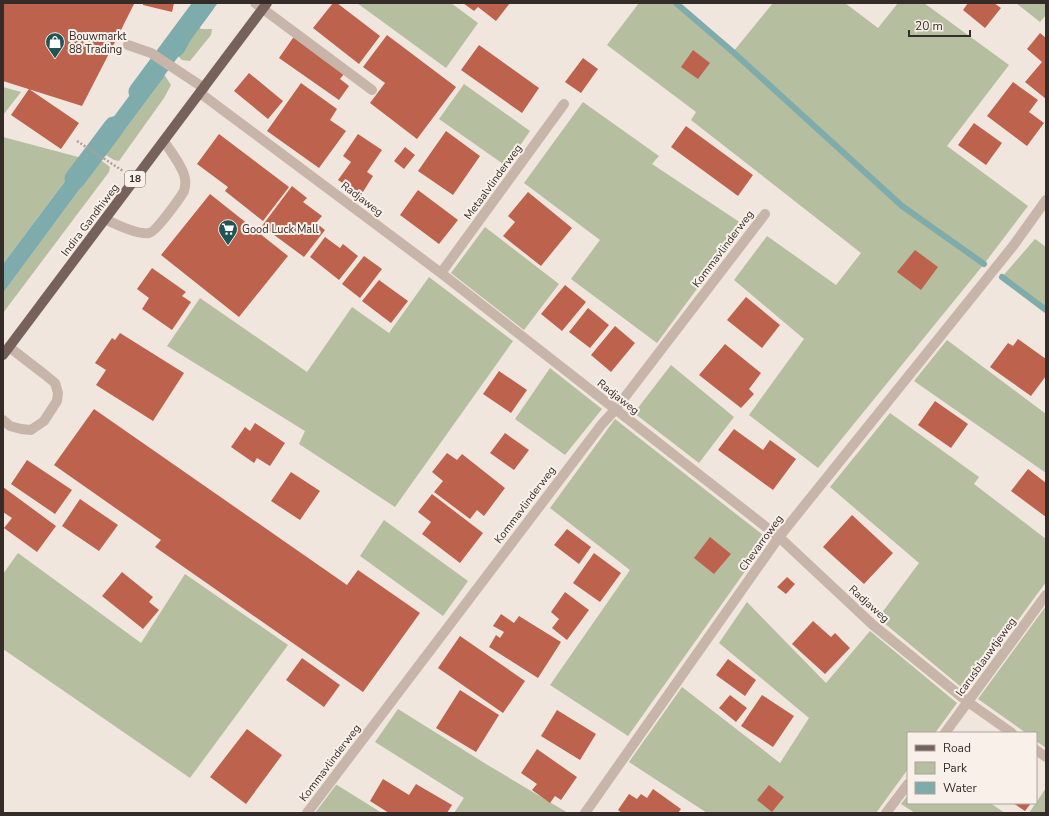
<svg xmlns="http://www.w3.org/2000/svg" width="1049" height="816" viewBox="0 0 1049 816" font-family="'Nunito Sans',sans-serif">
  <rect width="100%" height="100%" fill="#f0e6dd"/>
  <path fill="#b5be9e" d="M357,3H451L478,23L446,68Z
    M639,3H676L733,52L773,3H845L878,28L898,3H924L1009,65L947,146L1028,206L984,264L818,468L749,415L804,339L734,280L767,236L836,285L861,253L691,120L696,112L607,45Z
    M1016,3H1046V15L1040,22Z
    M198,26L201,29H212L211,35L190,61L182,60L179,57L184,53Z
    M165,76L171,85L164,98L119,161L114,160L106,155Z
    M464,84L530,131L506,166L439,119Z
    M3,87L21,92L3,115Z
    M583,102L659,156L652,164L744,225L657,343L571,279L600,240L524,183Z
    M3,137L82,158L3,264Z
    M98,161H102L110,167L109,172L3,313V293L96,167Z
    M485,227L559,284L524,330L451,273Z
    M1035,239L1046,247V310L1002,277Z
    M429,277L513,341L395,507L299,444L305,431L167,346L200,298L307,372L352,307L389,333Z
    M947,340L1046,414V473L914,381Z
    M671,365L734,417L699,463L634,413Z
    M550,368L602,409L565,455L515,419Z
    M890,413L979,477L974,484L1046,539V582L966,691L878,618L919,563L830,487Z
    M615,419L768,539L628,736L550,685L630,570L550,508Z
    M384,520L468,581L443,616L360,556Z
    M18,553L141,643L185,574L288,645L190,778L3,649V574Z
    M747,602L826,683L870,631L957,703L935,733H908V769L876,813H707L629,762L682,687L780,763L809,718L719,643Z
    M1046,606V748L1036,741V733H1026L978,699Z
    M398,709L486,764L568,813H454L464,798L375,742Z
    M336,785H337L382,813H315Z
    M1046,788V813H1029Z
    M908,795V803H990L1005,813H915L901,804Z"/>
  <path fill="#7eabab" d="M193,3H218L198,26L184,53L179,57L162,45Z
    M154,67L165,76L106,155L92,146L150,68Z
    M86,153L98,161L96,167L3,293V264Z"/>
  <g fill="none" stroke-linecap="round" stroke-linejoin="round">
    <path stroke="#7eabab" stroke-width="6" d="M676,3L733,52L902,206L984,264
      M1002,277L1046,310"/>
    <path stroke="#7eabab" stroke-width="21" d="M139,92L205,3
      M75,179L114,127"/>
  </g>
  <path fill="#bd624d" d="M3,3H132L134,4L118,36L82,106L3,81Z
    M143,3H174L172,12L143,5Z
    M333,3H337L380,36L359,64L313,28Z
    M463,3H510L496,21L478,7L474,11Z
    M968,3H994L1001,8L985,28L963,10Z
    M1040,33L1046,38V99L1025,82L1042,62L1027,49Z
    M295,35L344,74L340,79L349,86L339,100L279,58Z
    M387,35L456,87L417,139L370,103L385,83L363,67Z
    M479,45L539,88L522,113L461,70Z
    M693,50L710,63L698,79L681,67Z
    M583,58L598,69L581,93L565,82Z
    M249,73L283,101L268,119L234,91Z
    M1013,82L1038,100L1029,112L1044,123L1027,146L987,116Z
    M301,83L337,109L330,120L346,131L319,168L267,131Z
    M29,89L79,123L61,149L11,115Z
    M974,123L1002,143L986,165L958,145Z
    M686,126L753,175L738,196L671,147Z
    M446,131L480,156L453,195L418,171Z
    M219,134L289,187L263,221L225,191L228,187L197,164Z
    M358,134L382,150L367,172L373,176L361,195L338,180L351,162L343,156Z
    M405,147L415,155L404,169L394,161Z
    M292,186L307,198L303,202L322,216L316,223L325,230L304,257L262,226Z
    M418,190L458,220L439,244L400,215Z
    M528,192L572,228L541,266L503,236L515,222L508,216Z
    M210,194L288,256L239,317L161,255Z
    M325,237L340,248L343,244L358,256L339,280L310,257Z
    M915,250L938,267L921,290L897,272Z
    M364,256L382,269L360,298L342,284Z
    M152,268L186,292L182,296L191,302L172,330L142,309L149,298L137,289Z
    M379,280L408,301L391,323L362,301Z
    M565,285L586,302L562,331L541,314Z
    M746,297L780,325L762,348L727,320Z
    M588,308L609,325L590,348L569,332Z
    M615,326L635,343L611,372L591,355Z
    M120,333L184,373L153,421L96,385L106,370L95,363L112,338L115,340Z
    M1018,339L1046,359V376L1031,396L990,367L1008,343L1013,346Z
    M725,344L761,373L749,389L754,394L741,408L699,375Z
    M499,371L527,390L511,413L483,394Z
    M935,401L968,424L951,448L918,425Z
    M94,409L347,585L358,570L420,613L363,692L155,547L161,540L54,465Z
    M255,423L285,443L270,466L257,458L254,463L231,447L245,427L250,431Z
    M734,429L763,450L770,440L796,459L773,490L718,450Z
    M505,433L529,450L514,470L490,453Z
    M447,453L457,460L462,454L505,488L484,516L477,510L470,519L434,492L443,481L432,472Z
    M27,460L72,490L55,514L11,484Z
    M1028,469L1046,483V517L1011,491Z
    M291,472L320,491L300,520L271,501Z
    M3,487L56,526L37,552L4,528L12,518L3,512Z
    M432,494L483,533L460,563L422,534L431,522L418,512Z
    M80,499L118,525L99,551L62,526Z
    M852,515L893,553L864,584L823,547Z
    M567,529L591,547L579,564L554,545Z
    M710,537L731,554L714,574L694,558Z
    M594,553L621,573L600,602L573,583Z
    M122,572L153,597L149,602L159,610L143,629L102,596Z
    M787,577L795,584L786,594L777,587Z
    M565,592L589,610L567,640L552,628L559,619L551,612Z
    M501,614L514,623L519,616L561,642L538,678L489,647L496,635L500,638L504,632L493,626Z
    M813,621L831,637L835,633L850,648L825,674L792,644Z
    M460,636L525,681L503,713L438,668Z
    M302,658L340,685L324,707L286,680Z
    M728,659L756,680L745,696L716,675Z
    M460,690L499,715L476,752L436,728Z
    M730,695L747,708L736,722L719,708Z
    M762,695L794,716L773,747L741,726Z
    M557,710L596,734L580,760L541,736Z
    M247,729L282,755L246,804L210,777Z
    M537,749L577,777L561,800L555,796L550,803L532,790L537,784L521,773Z
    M383,779L409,795L416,784L452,805L447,813H389L370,801Z
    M769,785L784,797L772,812L757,800Z
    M653,789L681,809L678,813H622L618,810L629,794L637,799L641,794L647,798Z
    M1013,803H1031L1025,811Z"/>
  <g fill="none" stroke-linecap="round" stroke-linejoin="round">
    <path stroke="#b39f94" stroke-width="2.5" stroke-dasharray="2 2" stroke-linecap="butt" d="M77,141L123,171"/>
    <path stroke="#c8b5a9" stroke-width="10" d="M255,3L372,90
      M128,45L151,53L204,88
      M105,219C115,224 138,235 149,233C156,232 180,198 184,191C185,187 186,183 185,179C184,168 170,151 164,141
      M3,420L10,426L21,429L31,430L44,421L57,401L58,393L55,383L44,374L9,347"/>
    <path stroke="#c8b5a9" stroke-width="10" d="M200,93L441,273L779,537L873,625L968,702L1012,733
      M441,273L564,104
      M945,733L1046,595
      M1036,750L1046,757
      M307,813L602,424L615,410L765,214
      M585,813L779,537L1013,246L1046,200
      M886,813L908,784"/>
    <path stroke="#76625b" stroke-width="10" d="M3,355L267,3"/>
  </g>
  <defs>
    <g id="shop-pin" transform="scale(1)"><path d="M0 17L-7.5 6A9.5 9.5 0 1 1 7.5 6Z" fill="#215454" stroke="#f8f0e9"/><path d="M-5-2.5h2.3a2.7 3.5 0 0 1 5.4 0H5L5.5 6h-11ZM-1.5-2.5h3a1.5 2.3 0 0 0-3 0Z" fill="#fff"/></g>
    <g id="supermarket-pin" transform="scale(1)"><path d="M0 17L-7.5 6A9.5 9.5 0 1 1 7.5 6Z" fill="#215454" stroke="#f8f0e9"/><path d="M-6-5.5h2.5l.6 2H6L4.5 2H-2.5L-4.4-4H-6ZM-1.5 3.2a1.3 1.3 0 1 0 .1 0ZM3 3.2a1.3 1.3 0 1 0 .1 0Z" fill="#fff"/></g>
  </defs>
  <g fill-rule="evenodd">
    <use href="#shop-pin" x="55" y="42"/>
    <use href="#supermarket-pin" x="228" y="229"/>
  </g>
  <g text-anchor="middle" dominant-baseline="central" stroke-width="4" stroke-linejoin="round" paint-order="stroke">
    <rect fill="#f8f0e9" stroke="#706763" stroke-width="1" x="125" y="171" width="20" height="16" rx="3"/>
    <g font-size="10" font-weight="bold" fill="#352c29">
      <text x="135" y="179">18</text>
    </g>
    <g font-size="11" fill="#352c29" stroke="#f8f0e9" text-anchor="start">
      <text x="69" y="36">Bouwmarkt<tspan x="69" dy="13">88 Trading</tspan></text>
      <text x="242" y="229">Good Luck Mall</text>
    </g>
    <g font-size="11" fill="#352c29" stroke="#f8f0e9">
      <text transform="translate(493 182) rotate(-54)">Metaalvlinderweg</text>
      <text transform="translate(362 199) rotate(37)">Radjaweg</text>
      <text transform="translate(90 220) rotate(-53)">Indira Gandhiweg</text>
      <text transform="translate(723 249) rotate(-53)">Kommavlinderweg</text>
      <text transform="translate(618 397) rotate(38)">Radjaweg</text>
      <text transform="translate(525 505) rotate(-53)">Kommavlinderweg</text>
      <text transform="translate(761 543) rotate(-54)">Chevarroweg</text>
      <text transform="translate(869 604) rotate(42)">Radjaweg</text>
      <text transform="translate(986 657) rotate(-54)">Icarusblauwtjeweg</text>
      <text transform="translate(330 763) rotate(-53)">Kommavlinderweg</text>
    </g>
  </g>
  <rect width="1049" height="816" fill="none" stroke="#352c29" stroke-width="8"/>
  <rect x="907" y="732" width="130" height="72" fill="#f8f0e9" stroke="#aaa29c"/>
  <rect x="915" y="745" width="20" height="6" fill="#76625b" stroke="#aaa29c"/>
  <text x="943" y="752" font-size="12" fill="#352c29">Road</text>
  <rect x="915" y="762" width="20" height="12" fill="#b5be9e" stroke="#aaa29c"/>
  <text x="943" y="772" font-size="12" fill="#352c29">Park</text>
  <rect x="915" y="782" width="20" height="12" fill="#7eabab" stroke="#aaa29c"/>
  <text x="943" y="792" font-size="12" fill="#352c29">Water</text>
  <path d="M909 30v6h61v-6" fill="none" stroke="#352c29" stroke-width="2"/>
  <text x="915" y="30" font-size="12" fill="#352c29" stroke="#f8f0e9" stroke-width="3" paint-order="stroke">20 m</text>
</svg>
